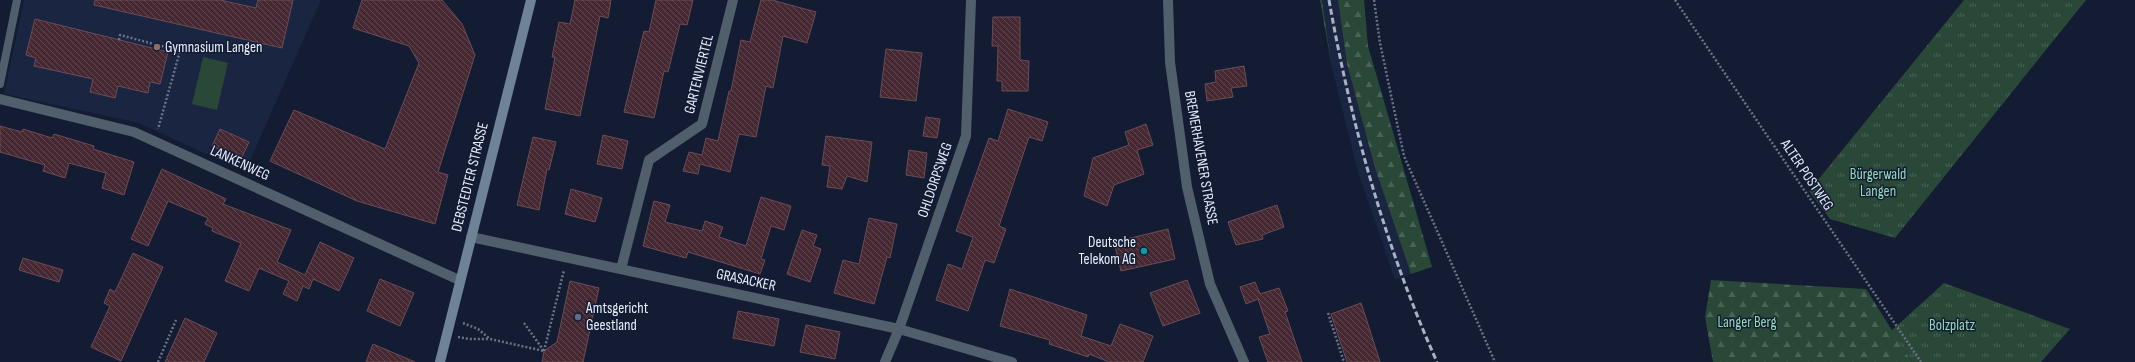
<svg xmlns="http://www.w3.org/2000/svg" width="2135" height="362" viewBox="0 0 2135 362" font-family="'Sofia Sans Condensed',sans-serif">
  <defs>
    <pattern id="forest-firs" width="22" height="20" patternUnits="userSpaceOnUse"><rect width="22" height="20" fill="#2a4838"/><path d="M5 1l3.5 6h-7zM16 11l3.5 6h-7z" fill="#496356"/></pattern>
    <pattern id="park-tufts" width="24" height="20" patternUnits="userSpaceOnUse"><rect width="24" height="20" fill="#2a4838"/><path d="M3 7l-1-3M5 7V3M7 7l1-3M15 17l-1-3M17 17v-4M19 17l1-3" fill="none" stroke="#496356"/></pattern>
    <pattern id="building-back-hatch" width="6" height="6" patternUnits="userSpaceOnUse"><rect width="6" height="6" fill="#452831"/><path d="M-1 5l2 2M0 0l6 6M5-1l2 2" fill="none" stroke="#604850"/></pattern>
  </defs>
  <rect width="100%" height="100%" fill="#131c32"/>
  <path fill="#192541" d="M24,0H321L245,172L139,123L4,94Z
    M1322,0H1338L1347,64L1375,168L1411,274L1395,280L1358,172L1332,68Z"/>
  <path fill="url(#forest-firs)" d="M1320,0H1322L1332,68Z
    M1338,0H1364L1368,46L1432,267L1411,274L1375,168L1347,64Z
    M1711,280L1866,289L1912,362H1713L1705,317Z"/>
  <path fill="url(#park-tufts)" d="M1964,0H2086L1895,238L1830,219L1809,191Z
    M1944,283L2070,329L2041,362H1912L1891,331Z"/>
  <path fill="#2a4838" d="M203,57L228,63L217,110L192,104Z"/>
  <path fill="url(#building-back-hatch)" stroke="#6c4c56" d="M95,0H220L256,8L258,0H293L282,48L94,5Z
    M362,0H442L462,24L475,55L438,172L448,175L435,224L357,201L270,161L294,110L385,149L419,63L409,46L353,28Z
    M575,0H611L608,18L600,16L580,116L545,109L555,57H552L559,22L570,24Z
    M656,0H693L687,25L680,24L668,72L664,71L654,118L624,112L644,31L649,32Z
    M761,0H772L816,12L807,43L783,36L773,88L766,86L756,137L739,134L730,172L700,164L698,174L683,171L689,152L702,155L706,138L718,141L729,91H731L741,40L750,42Z
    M993,17H1020V60L1029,61L1028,91H1002V81H997L998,46H992Z
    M35,19L168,52L160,84L150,82L148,93L118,86L115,98L90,92L93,79L34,66L36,58L26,55Z
    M886,49L922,53L916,101L880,97Z
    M1244,66L1247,86L1231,88L1233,97L1207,101L1205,84L1216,82L1215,71Z
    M1008,109L1048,122L1042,141L1029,137L999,226L1006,229L994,263L985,260L968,311L936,300L948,264L962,269L973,237L956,231L989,138L998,141Z
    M926,117L940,119L937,138L923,136Z
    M1146,124L1153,145L1137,150L1144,174L1114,185L1107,206L1084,196L1093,158L1129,145L1125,132Z
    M0,126L22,132L23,129L52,138L54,134L94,146L93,149L134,162L124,195L102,188L106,173L69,163L65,178L43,171L45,165L0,152Z
    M220,129L249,142L241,159L212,146Z
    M603,135L628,141L622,169L597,164Z
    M826,136L872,142L867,182L847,176L842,189L827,187L830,166L822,165Z
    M533,137L556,142L549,170L547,169L539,210L517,205Z
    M909,150L927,153L924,178L906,175Z
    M162,169L226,199L223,204L291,230L277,262L305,275L320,242L354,258L339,291L313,279L309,289L303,286L297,301L283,294L289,281L259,268L249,291L225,281L241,243L212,231L213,228L205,224L208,218L168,201L148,246L131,239Z
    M571,189L602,198L595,222L565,214Z
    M761,197L791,206L784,230L771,226L761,259L765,260L760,274L688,252L686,258L643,246L654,201L670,205L665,222L702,231L705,221L723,227L719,237L746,246Z
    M1277,205L1284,227L1262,235L1263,239L1236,245L1228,222Z
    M869,218L897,224L890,258L887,257L874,304L834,293L843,260L859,264Z
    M1168,229L1175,259L1121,271L1114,242Z
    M802,230L817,235L813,246L821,249L810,282L787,274Z
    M133,253L163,267L121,361L91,347L110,306L104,303L110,289L115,292Z
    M23,258L63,270L59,282L19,270Z
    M380,279L414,293L400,326L367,311Z
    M1187,280L1200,313L1163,326L1150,293Z
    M570,281L599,288L583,362H542L544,351L557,342Z
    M1255,282L1260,294L1279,288L1288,311L1285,312L1302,362H1268L1259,337L1270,334L1258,299L1246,304L1240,287Z
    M1010,289L1087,315L1081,336L1111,346L1120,324L1153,336L1143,362H1109L1089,354L1088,357L1049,344L1050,340L1000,326Z
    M1361,303L1366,318L1380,362H1347L1331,314Z
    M738,311L779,319L774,346L733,338Z
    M185,318L217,333L204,362H165Z
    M806,325L840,332L835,359L800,352Z
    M373,344L415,362H366Z"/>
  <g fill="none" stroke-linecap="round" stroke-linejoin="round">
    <path stroke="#6b7386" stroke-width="2.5" stroke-dasharray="2 2" stroke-linecap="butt" d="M1374,0L1380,43L1404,156L1495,362
      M1675,0L1921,362
      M119,40L120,35L180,51L158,129
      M1328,313L1344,362
      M463,323L478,329L490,339L544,351
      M524,323L544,351
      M458,337L469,339H489
      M544,351L564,270
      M158,362L176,320"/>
    <path stroke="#515e6b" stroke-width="8" d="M0,84L17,0"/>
    <path stroke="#515e6b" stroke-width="10" d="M1168,0L1170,62L1187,187L1210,284L1244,362
      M0,99L134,132L459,280
      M471,237L899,329L1012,362
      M621,269L649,160L702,124L733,0
      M885,362L899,329L966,136L971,0"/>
    <path stroke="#6e8298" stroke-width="10" d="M440,362L531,0"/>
    <path stroke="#a9b1c2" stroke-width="3" stroke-dasharray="6 3" stroke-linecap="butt" d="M1329,0C1351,124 1385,246 1437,362"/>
  </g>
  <circle fill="#8d6e63" stroke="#131c32" stroke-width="1.5" cx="157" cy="47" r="4"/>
  <circle fill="#0f9aa8" stroke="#131c32" stroke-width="1.5" cx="1144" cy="251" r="4"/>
  <circle fill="#5c6f8a" stroke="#131c32" stroke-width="1.5" cx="578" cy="317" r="4"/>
  <g text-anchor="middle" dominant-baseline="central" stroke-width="3" stroke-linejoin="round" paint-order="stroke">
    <g font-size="15" fill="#e7eefe" stroke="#131c32" text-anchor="start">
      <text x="165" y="47">Gymnasium Langen</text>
      <text x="1136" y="242" text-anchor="end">Deutsche<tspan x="1136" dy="17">Telekom AG</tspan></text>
      <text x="586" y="308">Amtsgericht<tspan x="586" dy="17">Geestland</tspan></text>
    </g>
    <g font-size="15" fill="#e7eefe" stroke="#131c32">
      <text transform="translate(699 74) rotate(-76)">GARTENVIERTEL</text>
      <text transform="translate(1201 158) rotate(80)">BREMERHAVENER STRASSE</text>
      <text transform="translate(240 163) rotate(25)">LANKENWEG</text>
      <text transform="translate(1807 175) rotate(56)">ALTER POSTWEG</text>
      <text transform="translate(470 177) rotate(-76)">DEBSTEDTER STRASSE</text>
      <text transform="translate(935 180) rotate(-71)">OHLDORPSWEG</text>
      <text transform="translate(746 280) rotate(12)">GRASACKER</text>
    </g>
    <g font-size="15" fill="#94dcb7" stroke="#131c32">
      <text x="1878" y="174">Bürgerwald<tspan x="1878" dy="17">Langen</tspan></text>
      <text x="1747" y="322">Langer Berg</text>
      <text x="1952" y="325">Bolzplatz</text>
    </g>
  </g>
</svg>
